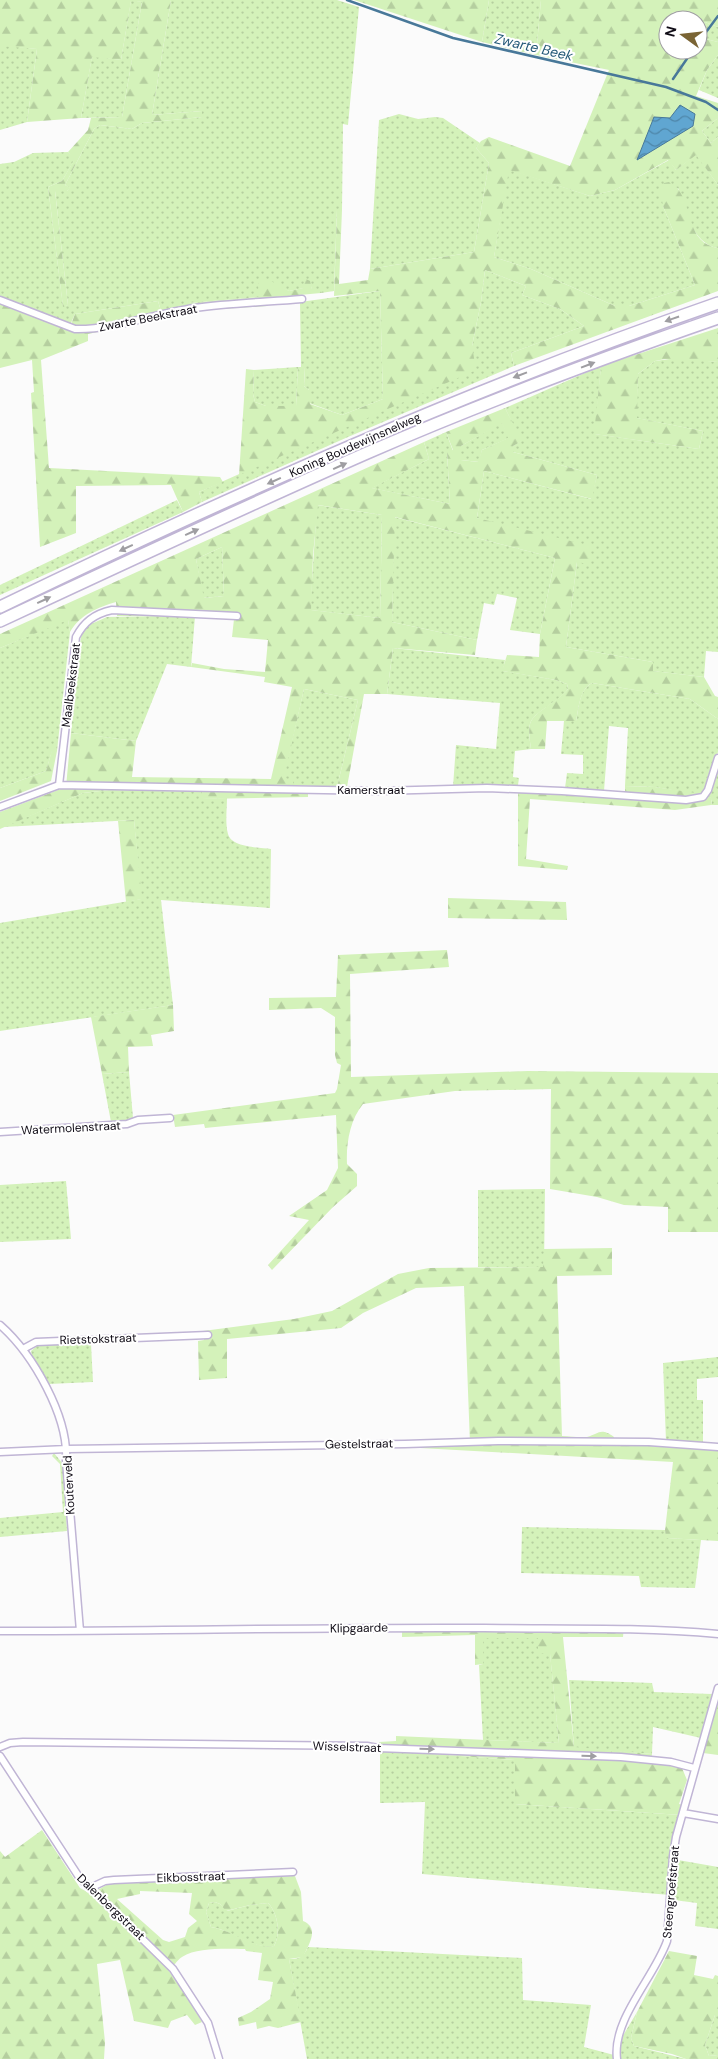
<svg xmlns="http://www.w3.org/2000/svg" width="718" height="2059" viewBox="0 0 718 2059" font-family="'DM Sans',sans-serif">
  <defs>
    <pattern id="grass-dots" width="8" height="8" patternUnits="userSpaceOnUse" patternTransform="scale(1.25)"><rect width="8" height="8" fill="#d4f2ba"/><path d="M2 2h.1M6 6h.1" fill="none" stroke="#b5ce9f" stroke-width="1.8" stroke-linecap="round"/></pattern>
    <pattern id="forest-firs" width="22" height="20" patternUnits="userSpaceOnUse" patternTransform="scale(1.25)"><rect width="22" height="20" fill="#d4f2ba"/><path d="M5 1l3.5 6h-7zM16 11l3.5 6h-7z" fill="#b5ce9f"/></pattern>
    <pattern id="water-waves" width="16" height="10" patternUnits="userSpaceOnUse" patternTransform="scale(1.25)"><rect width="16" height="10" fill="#60a6d1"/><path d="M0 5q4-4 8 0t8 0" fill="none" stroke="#4e86a9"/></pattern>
  </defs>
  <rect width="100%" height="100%" fill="#fbfbfb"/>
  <path fill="url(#grass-dots)" d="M131,0L142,2L122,117L81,118L92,56L121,60Z
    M171,0H337L359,7L348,125L343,124L342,210H337L334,291L321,293L320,289H312L309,281L304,288L289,291L282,288L260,297L189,303V307L161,311L158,301L75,314L70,325L0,297V164L14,162L33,153L68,152L75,159L62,181L48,187L63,306L68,305L55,191H67L70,188L65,185L94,129L100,125L132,129L142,123L202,117V111L152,115Z
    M489,0H541L536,55L482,42Z
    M705,22L718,27V42L698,37V34Z
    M0,45L37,49L27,122L0,130Z
    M718,55V98L699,90L707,70Z
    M399,114L418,119L435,117L443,118L480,143L476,148L489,163L474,252L370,269L379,120Z
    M718,118V137L711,143L702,131Z
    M696,154L718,185V248C692,244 686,210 678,188L663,206L695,285L629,306H615L531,269L494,257L508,169L590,196L615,190L669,160L676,170Z
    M485,270L526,286L522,295L560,309L584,326L511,353L514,366L348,437L202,502L199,492L384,409L472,346L481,302Z
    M380,291L383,399L342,415L309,403V390L304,386L305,368L301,367L300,302Z
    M677,358L718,362V652L706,651L704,677L652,671L653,662L566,647L577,562L477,518L484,471L591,499L597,475L513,452V446L521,441L505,408L601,366L595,434L699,449L703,431L636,418L638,374L655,361Z
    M298,367L296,406H266L255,402L253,394L254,370Z
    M502,422L509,438L482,450L479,462L461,460V446Z
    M446,432L453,451L447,453L450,504L371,488L429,459L424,442Z
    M177,500L183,512L0,595V585Z
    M317,505L382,515L380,618L310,610Z
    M394,517L555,558L540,634L510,630L517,598L497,594L494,605L484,603L477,640L392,622Z
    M222,547L224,596L203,598L196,559Z
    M162,614L195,616L191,667L167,664L136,741L71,733L76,671L81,637L83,631L91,624L107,617L162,616Z
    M68,619L70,632L57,751H52L46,771L0,788V648Z
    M393,648L505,660L503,671L556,680L567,684L568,689C559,702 533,712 530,724C528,731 530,741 531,749L515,751L513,777L519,778L518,785L453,787L456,745L496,749L500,703L387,694Z
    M592,683L690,699L718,719V752L703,792L700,795L695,794L655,787L625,786L628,728L609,726L604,791L565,788L567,773L583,774V755L561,754L564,721H576C579,707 579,690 592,683Z
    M304,689L358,700L337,787L292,785L283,779Z
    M718,768V805H711L712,800L709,795Z
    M109,790L202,792L203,799L227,798C227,808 225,824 228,834C232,848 259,847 271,849L270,908L161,900L173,1005L0,1031V923L141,899L134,820L3,827L83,793Z
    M129,1072L133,1118L124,1122H111L102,1074Z
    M66,1181L71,1239L0,1242V1185Z
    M545,1189L544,1267H478V1190Z
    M91,1344L93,1382L49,1384L32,1356L31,1351L38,1345Z
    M718,1357V1377L697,1379V1400H703V1443L666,1441L663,1363Z
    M54,1453L63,1464L67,1531L0,1537V1518L63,1512L60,1464L52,1456Z
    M522,1527L665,1530L667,1538L701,1540L695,1588L641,1587L639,1576L521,1573Z
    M483,1638H538L550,1653L559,1743L483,1740L479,1665L483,1664Z
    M569,1680L652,1683L654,1692L712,1694L701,1738L653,1727L652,1754L574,1748Z
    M380,1750L515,1760V1804L681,1815L670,1895L422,1874L425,1802L380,1803Z
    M678,1860L718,1867V1929L695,1926L697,1903L674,1900Z
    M215,1902L220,1904L227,1911L250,1905L268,1903C278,1913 281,1934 274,1946C252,1950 232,1930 211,1927L206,1912L209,1903Z
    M308,1947L522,1958L523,2000L591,2005L584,2047L614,2055L615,2059H307L289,1959C301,1959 303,1957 308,1947Z
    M637,2012L631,2038L634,2046L686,2059H621V2039Z
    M715,2015H718V2055L709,2056L705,2045Z"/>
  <path fill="url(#forest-firs)" fill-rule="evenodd" d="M0,0H171L152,115L202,111V117L142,123L132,129L100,125L94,129L65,185L71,188L67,191H55L68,305L63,307L48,187L62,181L74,160L68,152L88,130L91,118L122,117L142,2L131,1L121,60L92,57L81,118L27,122L37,49L0,46Z
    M354,0H489L482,42Z
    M541,0H718V27L705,22L698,34V20H668V50H698V37L718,42V55L707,70L696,96L718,103V118L702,131L711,143L718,137V185L696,155L676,170L668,160L615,190L590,196L509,170L494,257L531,269L615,306H629L695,285L663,206L660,188L664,183L669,182C671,184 676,186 678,189C693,209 687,243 718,248V291L514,366L511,353L584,326L560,309L522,295L526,286L485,270L481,302L472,346L476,370L239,475L246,369L254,370L253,394L255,402L266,406H296L298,367H305L304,386L309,390L310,404L342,415L383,399L380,291L334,296L337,210H342L339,284L368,280L370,269L474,252L489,163L476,148L481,141L489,137L570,166L609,70L536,55Z
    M306,279L310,281L312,289H321V293L267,298L268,306L189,311V303L259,297L258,283L261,280L271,281L289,291L303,288Z
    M158,301L163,318L88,334V341L41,360L49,468L220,477L223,482L199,492L202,502L183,512L171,485L76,486V533L40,547L31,393L34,392L32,360L0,368V302L69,330L75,314Z
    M718,328V362L665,359L655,361L638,374L637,418L703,431L699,449L594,434L601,366Z
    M505,408L522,441L513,446V452L597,475L592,499L484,471L477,518L591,546L588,564L577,562L566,647L653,662V671L704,677L715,696L718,697V719L690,699L592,683C579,690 579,708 576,721H547L545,749H531C530,741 528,731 530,724C533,712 559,701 568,689L567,684L556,680L502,671L507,655L539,657L540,634L555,558L395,517L392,622L477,640L475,655L393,648L387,694H364L347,787H337L358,700L304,689L284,778L293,780V786L308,787V797L202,799V792L109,790L83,793L0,829V812L66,787L71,733L136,741L132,777L271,779L292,687L264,682L265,677L191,667L192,663L224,669L265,672L268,640L232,637L234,619L163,610L162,616H117L116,602C98,607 80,615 70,632L68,620L0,648V634L424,442L429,459L372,488L450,504L447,452L453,450L446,432ZM502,423L508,438L482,450L478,462L461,460V446ZM318,505L382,515L380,618L311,610L313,555ZM222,547L224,596L204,598L196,559Z
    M52,750L57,751L51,781L0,801V788L46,771Z
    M518,785L625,793V786L655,787L709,795L712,799L711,805L675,810L530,799L526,859L568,866L567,870L518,866Z
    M134,820L142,899L126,902L118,821Z
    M448,898L566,902L567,920L448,918Z
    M447,950L449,967L350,974L351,1077L528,1071L718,1073V1232H668V1207L624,1205L597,1197L550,1189L551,1089L455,1091L363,1104C350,1120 346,1143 347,1164L357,1174V1186L333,1207L272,1270L268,1265L309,1220L289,1216L327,1190L338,1168L336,1115L205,1128L204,1124L175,1127L173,1115L335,1093L337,1089L341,1065L337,1063L335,1055V1017L321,1008L269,1010V998L336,997L338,955Z
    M173,1005L174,1031L151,1035L153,1046L128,1047L129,1072L102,1074L91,1017Z
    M612,1248V1275L557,1276L562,1436C569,1436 580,1438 587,1437C599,1434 600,1427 614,1437V1444L718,1450V1541L666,1538L665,1530L673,1462L420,1448V1445L470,1444L464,1286L416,1288L363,1313L341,1328L227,1339V1378L199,1380L198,1341L204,1340L203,1331L294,1319L332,1311L398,1274L429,1268L543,1267L544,1249Z
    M395,1624L624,1626L623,1637H563L574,1747L652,1754L651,1761L669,1763L682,1768L687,1780L679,1804L683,1805L681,1815L515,1804V1760L380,1750L379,1742L396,1741V1736L559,1743L550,1654L538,1653V1638H483V1664L475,1665V1635L402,1637V1631H396Z
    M718,1702V1755L703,1753Z
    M42,1830L80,1888L91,1894L108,1884L295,1876L301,1892L303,1921C320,1928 309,1944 303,1957L289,1959L301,2022L278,2028L269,2026L257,2029L256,2022L239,2026L238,2018L251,2012L270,1999L273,1982L258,1980L262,1953L246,1951L245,1949C226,1949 198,1947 182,1957C177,1960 173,1967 169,1971L192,2003L202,2022L195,2025L187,2015L171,2021L168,2028L134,2021L120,1960L97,1964L105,2042L104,2059H0V1851L5,1857ZM140,1891L192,1893L189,1914L197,1921L188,1928L185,1937L169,1942L163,1940L117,1899L140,1894ZM215,1902L220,1904L226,1911L250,1905L268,1903C278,1913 281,1934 274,1946C253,1949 232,1930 211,1927L206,1912L209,1903Z
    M669,1951L697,1956L694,1975L713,1979L715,1975L718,1976V2015H715L705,2045L709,2056L718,2055V2059H686L672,2054L634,2046L631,2038L637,2012Z"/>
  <path fill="url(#water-waves)" stroke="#487899" d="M680,105L695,114L693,126L637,160L654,117L670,118Z"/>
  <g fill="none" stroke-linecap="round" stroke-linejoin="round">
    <path stroke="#487899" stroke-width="2.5" d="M347,0L453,38L666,87L706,102L718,110
      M698,43L718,16
      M673,79L693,50"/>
    <g stroke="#c0b5d5" stroke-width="9">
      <path id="minor" d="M0,300L75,329C116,330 154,313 195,308C230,303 266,302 302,299
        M59,785L76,637C84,622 94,614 112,610L237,616
        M0,807L59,785L380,791L487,788L562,791L686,800L703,797L708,790L718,758
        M0,1132L127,1124L138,1120L170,1118
        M0,1325C33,1354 69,1417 66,1461L80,1631
        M23,1349L36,1342L208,1335
        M0,1452L67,1449L405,1444L498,1441L649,1442L718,1447
        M0,1631C161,1631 323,1627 484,1628C562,1629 640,1627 718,1634
        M0,1747L10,1743L23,1742L367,1746L378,1748L621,1757L671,1762L694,1768
        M0,1756L79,1877L173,1969L208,2023L219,2059
        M683,1813L718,1819
        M90,1888L105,1881L114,1880L293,1872
        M617,2059C612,2019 654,1978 667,1941L673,1856L676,1837L718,1688"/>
    </g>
    <g stroke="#c0b5d5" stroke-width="14">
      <path id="motorway" d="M0,607C234,494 472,388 718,303
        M0,621C122,564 244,507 367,453C482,403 600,359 718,318"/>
    </g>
    <use href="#minor" stroke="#fff" stroke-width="6"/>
    <use href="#motorway" stroke="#fff" stroke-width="11"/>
  </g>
  <defs><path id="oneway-solid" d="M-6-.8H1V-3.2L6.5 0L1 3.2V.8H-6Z" transform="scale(1.25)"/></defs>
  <g fill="#9f9ea2">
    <use href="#oneway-solid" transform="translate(672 319) rotate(161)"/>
    <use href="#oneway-solid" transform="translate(588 365) rotate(-21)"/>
    <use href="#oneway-solid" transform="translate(520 375) rotate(159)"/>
    <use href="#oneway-solid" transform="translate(340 466) rotate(-24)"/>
    <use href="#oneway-solid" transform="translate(274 481) rotate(156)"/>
    <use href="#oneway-solid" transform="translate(192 532) rotate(-24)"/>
    <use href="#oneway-solid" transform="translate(126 548) rotate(155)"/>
    <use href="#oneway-solid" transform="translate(44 600) rotate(-25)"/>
    <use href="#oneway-solid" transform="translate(427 1749) rotate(2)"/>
    <use href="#oneway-solid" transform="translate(589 1756) rotate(2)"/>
  </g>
  <g text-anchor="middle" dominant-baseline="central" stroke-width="4" stroke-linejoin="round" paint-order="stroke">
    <g font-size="12" fill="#100c16" stroke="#fff">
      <text transform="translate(148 318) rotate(-11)">Zwarte Beekstraat</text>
      <text transform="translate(355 445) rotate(-24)">Koning Boudewijnsnelweg</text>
      <text transform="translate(71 685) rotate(-83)">Maalbeekstraat</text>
      <text x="371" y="790">Kamerstraat</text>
      <text transform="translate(71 1128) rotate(-3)">Watermolenstraat</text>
      <text transform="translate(98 1339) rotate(-2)">Rietstokstraat</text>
      <text transform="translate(359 1444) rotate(-1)">Gestelstraat</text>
      <text transform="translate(69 1485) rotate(-93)">Kouterveld</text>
      <text transform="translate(359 1628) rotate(-1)">Klipgaarde</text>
      <text transform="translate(347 1747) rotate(2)">Wisselstraat</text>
      <text transform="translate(191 1877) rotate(-2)">Eikbosstraat</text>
      <text transform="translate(671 1892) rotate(-85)">Steengroefstraat</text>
      <text transform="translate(111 1907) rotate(44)">Dalenbergstraat</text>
    </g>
    <g font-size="14" font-style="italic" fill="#255a78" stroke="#fff">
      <text transform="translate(534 47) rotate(13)">Zwarte Beek</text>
    </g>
  </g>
  <g transform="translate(683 35) rotate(285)"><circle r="24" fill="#ffffff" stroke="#9f9ea2"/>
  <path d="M0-4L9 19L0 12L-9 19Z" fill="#7a6434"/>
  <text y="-8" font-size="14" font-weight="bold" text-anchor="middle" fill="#100c16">N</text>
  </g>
</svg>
